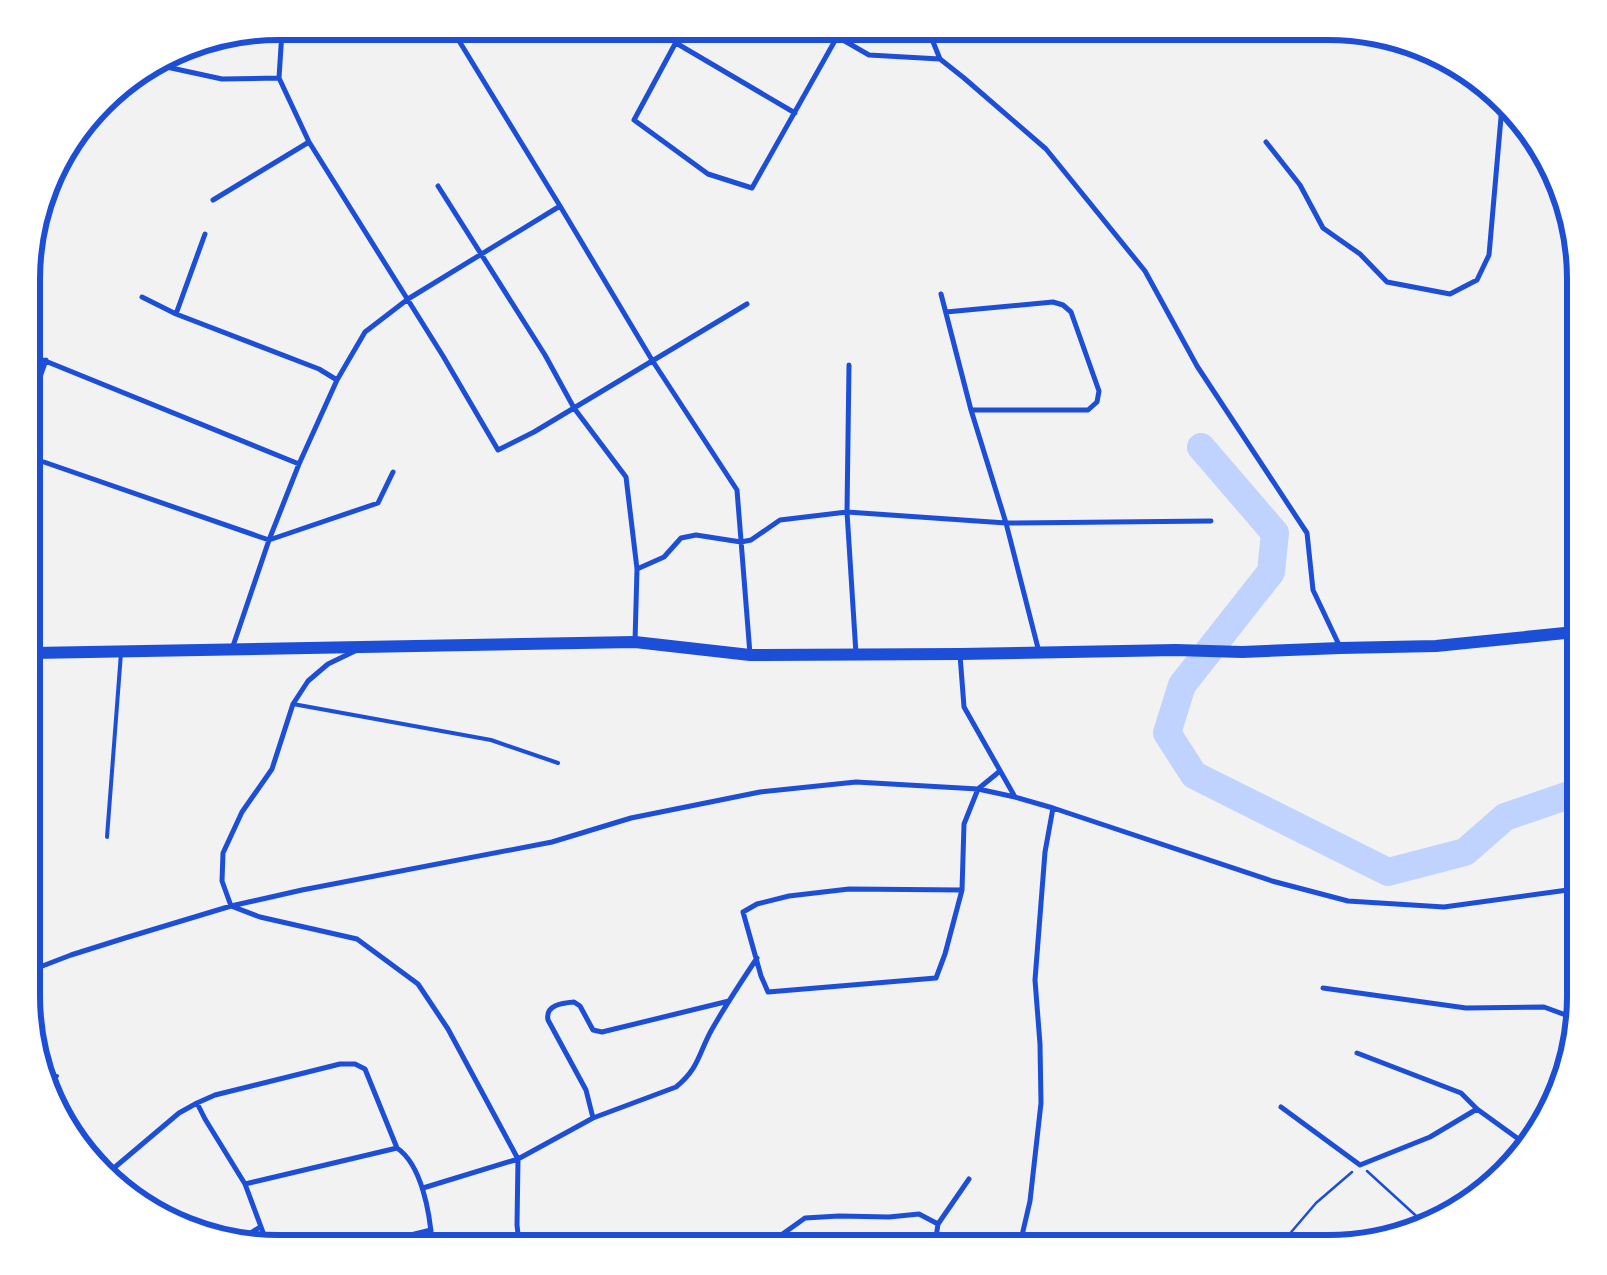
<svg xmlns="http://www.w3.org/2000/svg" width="1607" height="1275" viewBox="0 0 1607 1275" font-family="Jost,sans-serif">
  <rect width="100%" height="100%" fill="#f2f2f2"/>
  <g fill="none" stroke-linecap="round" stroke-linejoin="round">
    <path stroke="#bfd3fe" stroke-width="28" d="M1201,447L1275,533L1271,572L1182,685L1167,733L1194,775L1388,872L1465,852L1505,817L1575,793"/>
    <path stroke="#1d4ed8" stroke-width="2.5" d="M1367,1171L1425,1224
      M1281,1244L1316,1203L1352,1172"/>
    <path stroke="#1d4ed8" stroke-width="4" d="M293,704L491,740L558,763
      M107,837L121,653
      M50,1081L57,1076"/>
    <path stroke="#1d4ed8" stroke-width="5" d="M282,31L279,78L309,142L443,356L498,450L534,432L747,304
      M453,31L560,206L652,360L737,490L750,654
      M682,31L634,120L708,174L752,188L837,37
      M829,32L869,55L940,59L964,78L1046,149L1145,271L1197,366L1307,533L1313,590L1340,647
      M929,32L940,59
      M676,43L795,113
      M162,66L222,79L279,78
      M1266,142L1300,185L1323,228L1360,254L1387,282L1450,294L1477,280L1489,255L1502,106
      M438,186L545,355L574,408L626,477L637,569
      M213,200L309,142
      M941,294L971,410L1006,523L1039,652
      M142,297L176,314L319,369L337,380
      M946,312L1053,302L1063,305L1071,312L1099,391L1097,402L1088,410H971
      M176,314L205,234
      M33,356L299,464
      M849,365L847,512L856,654
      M33,397L46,360
      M33,450L41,461L269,540L378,503L393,472
      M635,642L637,569L664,557L681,538L696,535L741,542L751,540L780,520L847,512L1006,523L1211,521
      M232,649L269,540L299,464L337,380L365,332L408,299L560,206
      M355,651L328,664L308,681L293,704L272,769L242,812L223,853L222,881L231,906L260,917L357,939L418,984L448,1029L518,1159L517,1225L519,1243
      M960,655L964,707L1015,797
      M962,890L849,889L789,896L757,904L743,912L761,976L768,992L936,978L945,954L962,890L964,824L978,789L1000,771
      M32,970L71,955L125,938L231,906L302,890L552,842L631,818L760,792L856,782L978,789L1015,797L1053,808L1272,881L1348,901L1444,907L1575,889
      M1323,988L1466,1008L1544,1007L1574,1018
      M1357,1053L1461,1093L1477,1109L1524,1143
      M197,1103L205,1119L245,1184L267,1243
      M1281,1107L1360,1165L1430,1137L1477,1109
      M593,1118L586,1090L548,1020C545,1005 562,1003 574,1002L580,1006L593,1030L602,1032L729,1001
      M108,1173L179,1113L197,1103L215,1095L340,1064H355L365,1069L397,1148C422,1165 430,1214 432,1243
      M245,1184L397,1148
      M423,1188L518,1159L593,1118L676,1087C699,1068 698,1055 711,1031C725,1006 741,982 757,958
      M938,1224L969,1179
      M243,1238L260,1227
      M378,1243L431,1230
      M770,1243L805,1218L839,1216L889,1217L919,1214L938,1224L935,1244
      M1020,1244L1030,1201L1041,1103L1040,1044L1035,980L1045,852L1053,808"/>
    <path stroke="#1d4ed8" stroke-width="12" d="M33,653L635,642L750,655L960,654L1176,650L1242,652L1340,648L1436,646L1575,632"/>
  </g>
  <path d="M0 0H1607V1275H0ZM279 40H1328A239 239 0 0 1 1567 279V996A239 239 0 0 1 1328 1235H279A239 239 0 0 1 40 996V279A239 239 0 0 1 279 40Z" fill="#fff" fill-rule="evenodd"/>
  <path fill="none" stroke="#1d4ed8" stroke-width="6" d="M279 40H1328A239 239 0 0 1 1567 279V996A239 239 0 0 1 1328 1235H279A239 239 0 0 1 40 996V279A239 239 0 0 1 279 40Z"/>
</svg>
